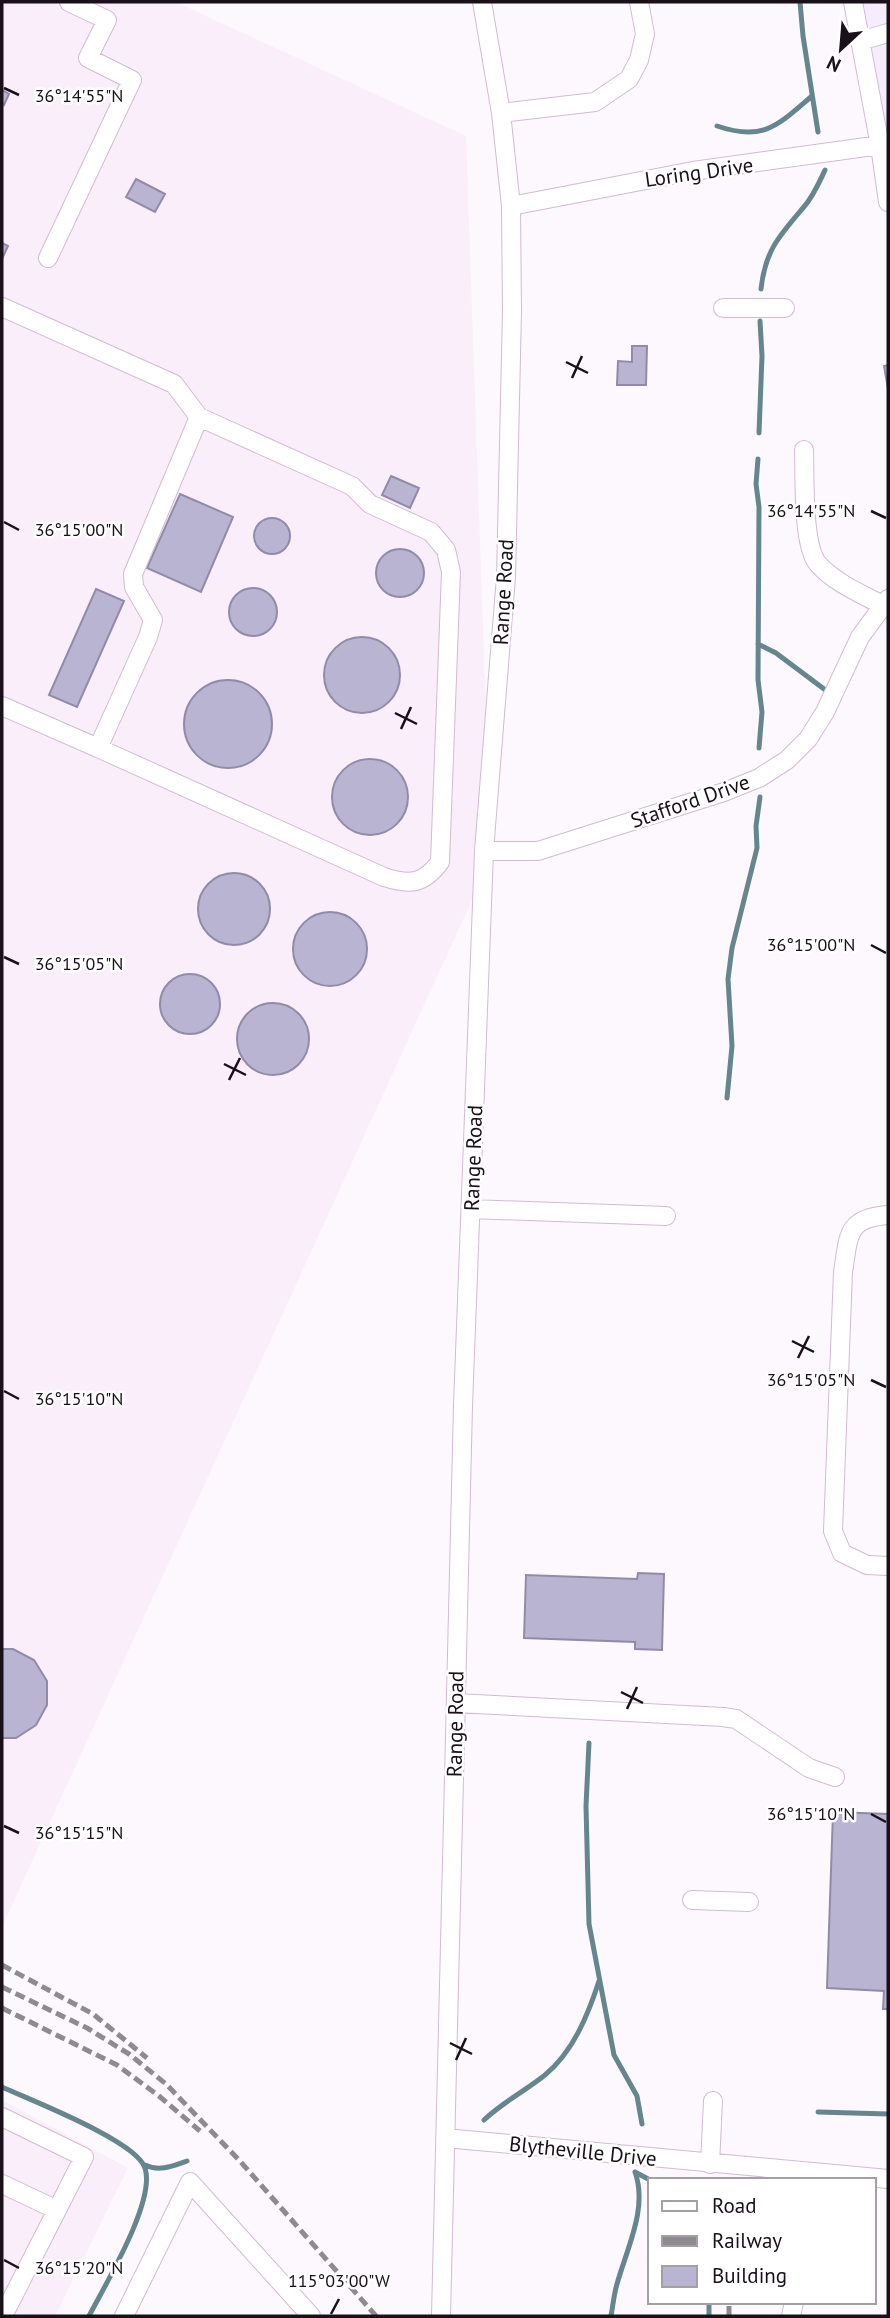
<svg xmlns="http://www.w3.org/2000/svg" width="890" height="2318" viewBox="0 0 890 2318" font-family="'PT Sans',sans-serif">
  <rect width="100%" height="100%" fill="#fdf8fe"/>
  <path fill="#faeefb" d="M2,2H176L466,136L491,859L2,1927Z
    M2,2100L128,2168L55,2316H2Z"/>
  <path fill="#f5ecfd" d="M861,2H888V172Z"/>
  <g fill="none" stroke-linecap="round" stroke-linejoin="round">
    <path stroke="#65858f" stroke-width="5" d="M800,2L803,36L818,132
      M717,126C764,142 778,125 812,96
      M761,289C765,251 779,236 803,208C813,197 819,183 825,170
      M759,433L762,356L760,321
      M758,459L756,484L759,507L758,680L762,712L759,748
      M758,644L776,653L824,689
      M727,1098L732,1046L728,979L732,948L757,848L756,826L760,797
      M589,1743L586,1806L589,1924L614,2055L637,2096L642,2124
      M2,2087C30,2100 137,2141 145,2168C156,2201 105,2285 89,2316
      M818,2112L888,2114
      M484,2120C503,2102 525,2091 545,2075C573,2052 588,2015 599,1981
      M145,2165C159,2172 173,2166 187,2161
      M635,2172L650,2180
      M709,2302V2316
      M611,2316C613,2305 614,2294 617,2284C627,2248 648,2208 635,2172"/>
  </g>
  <path fill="#bab4d3" stroke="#918ba8" stroke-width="2" d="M2,90L9,94L4,105L2,103Z
    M136,179L165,194L155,212L126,197Z
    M2,243L8,246L2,259Z
    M632,346H647L646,385H617L618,361L632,362Z
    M888,365V389L884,366Z
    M391,476L419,488L410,508L382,495Z
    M180,494L233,517L201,592L147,568Z
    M254 536a18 18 0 1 1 36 0a18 18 0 1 1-36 0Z
    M376 573a24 24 0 1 1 48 0a24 24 0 1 1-48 0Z
    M229 612a24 24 0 1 1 48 0a24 24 0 1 1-48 0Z
    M96,589L124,601L77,707L49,695Z
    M324 675a38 38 0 1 1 76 0a38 38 0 1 1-76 0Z
    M184 724a44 44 0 1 1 88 0a44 44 0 1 1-88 0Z
    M332 797a38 38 0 1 1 76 0a38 38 0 1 1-76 0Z
    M198 909a36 36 0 1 1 72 0a36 36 0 1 1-72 0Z
    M293 949a37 37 0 1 1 74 0a37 37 0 1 1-74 0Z
    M160 1004a30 30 0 1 1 60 0a30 30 0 1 1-60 0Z
    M237 1039a36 36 0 1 1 72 0a36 36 0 1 1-72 0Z
    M638,1573L664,1574L662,1650L635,1649V1642L524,1638L526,1575L637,1579Z
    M2,1649H13L34,1660L47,1681V1705L36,1725L16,1738H2Z
    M833,1812L888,1814V2009H883L884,1991L827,1988Z"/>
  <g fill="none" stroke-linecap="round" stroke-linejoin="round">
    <g stroke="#d2bad3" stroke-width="20">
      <path id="minor" d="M853,2L880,146L888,202
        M860,41L888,33
        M501,113L595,102L629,79L639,60L645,34L639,2
        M511,206L693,171L888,144
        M48,258L132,80L88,58L107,20L69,2
        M2,307L174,384L199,417L133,574L134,587L153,620L148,637L98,748L2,706
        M723,308H785
        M804,450C805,476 802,545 818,564C835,583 860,593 882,605
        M98,748L384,877C409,885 423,885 440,862L451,572L446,550L431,532L370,504L352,486L199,417
        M484,851H538L724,792L759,778L787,760L808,739L825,712L860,637L888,599
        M471,1209L666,1216
        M888,1215C845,1218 849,1237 843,1272L833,1531L842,1553L867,1565L888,1566
        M456,1703L723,1717L736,1719L809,1768L835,1777
        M692,1900L749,1902
        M2,2117L84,2157L3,2316
        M445,2138L888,2179
        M710,2164L713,2101
        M2,2184L57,2210
        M124,2316L190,2182L311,2316
        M441,2316L463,1406L484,851L506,577L512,311L511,206L501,113L482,2
        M791,2316L794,2302"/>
    </g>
    <use href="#minor" stroke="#fff" stroke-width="18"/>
    <path stroke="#908991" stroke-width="5" stroke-dasharray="10 5" stroke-linecap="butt" d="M2,1965L93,2014L147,2058
      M2,1987L87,2028L129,2054L166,2084L239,2160L376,2316
      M2,2008L117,2065L159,2096L200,2131
      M729,2316V2302"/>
  </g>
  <path fill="none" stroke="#191019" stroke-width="2.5" d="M4,88L19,95M566,362L588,373M572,378L582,356M871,511L886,518M4,522L19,530M395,713L417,724M401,729L411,707M871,945L886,953M4,957L19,964M224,1064L246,1075M229,1080L240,1058M792,1341L814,1352M798,1358L809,1336M871,1380L886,1387M4,1391L19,1399M621,1692L643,1703M627,1709L637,1687M871,1814L886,1822M4,1826L19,1833M450,2043L472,2054M456,2060L466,2038M4,2260L19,2268M331,2314L339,2299"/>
  <g text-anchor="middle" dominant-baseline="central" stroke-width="5" stroke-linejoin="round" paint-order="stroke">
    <g font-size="21" fill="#191019" stroke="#fff">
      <text transform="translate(699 172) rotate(-8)">Loring Drive</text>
      <text transform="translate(503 592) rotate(-87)">Range Road</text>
      <text transform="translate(690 801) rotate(-19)">Stafford Drive</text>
      <text transform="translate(473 1158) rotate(-88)">Range Road</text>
      <text transform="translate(455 1724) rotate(-89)">Range Road</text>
      <text transform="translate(583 2151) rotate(6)">Blytheville Drive</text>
    </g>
  </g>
  <g font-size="18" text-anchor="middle" fill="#191019" stroke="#fff" stroke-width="5" stroke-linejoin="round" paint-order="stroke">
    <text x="79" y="102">36°14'55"N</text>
    <text x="811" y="517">36°14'55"N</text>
    <text x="79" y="536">36°15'00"N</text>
    <text x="811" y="951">36°15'00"N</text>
    <text x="79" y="970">36°15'05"N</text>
    <text x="811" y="1386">36°15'05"N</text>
    <text x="79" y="1405">36°15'10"N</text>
    <text x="811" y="1820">36°15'10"N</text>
    <text x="79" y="1839">36°15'15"N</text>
    <text x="79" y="2274">36°15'20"N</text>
    <text x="339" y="2287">115°03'00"W</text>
  </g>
  <rect width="890" height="2318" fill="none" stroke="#191019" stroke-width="7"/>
  <rect x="648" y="2178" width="228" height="126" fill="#ffffff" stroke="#a39fa3" stroke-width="2"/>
  <rect x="662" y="2201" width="35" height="10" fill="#ffffff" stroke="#a39fa3" stroke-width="2"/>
  <text x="712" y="2213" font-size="21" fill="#191019">Road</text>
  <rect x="662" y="2236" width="35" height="10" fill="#908991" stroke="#a39fa3" stroke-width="2"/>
  <text x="712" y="2248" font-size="21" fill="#191019">Railway</text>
  <rect x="662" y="2266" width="35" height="21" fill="#bab4d3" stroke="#a39fa3" stroke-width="2"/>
  <text x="712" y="2283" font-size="21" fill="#191019">Building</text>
  <g transform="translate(841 49) rotate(206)" stroke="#ffffff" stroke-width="5" paint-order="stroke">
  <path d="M0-5L12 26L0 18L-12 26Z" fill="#191019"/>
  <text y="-10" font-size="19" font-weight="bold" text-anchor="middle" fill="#191019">N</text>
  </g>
</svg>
